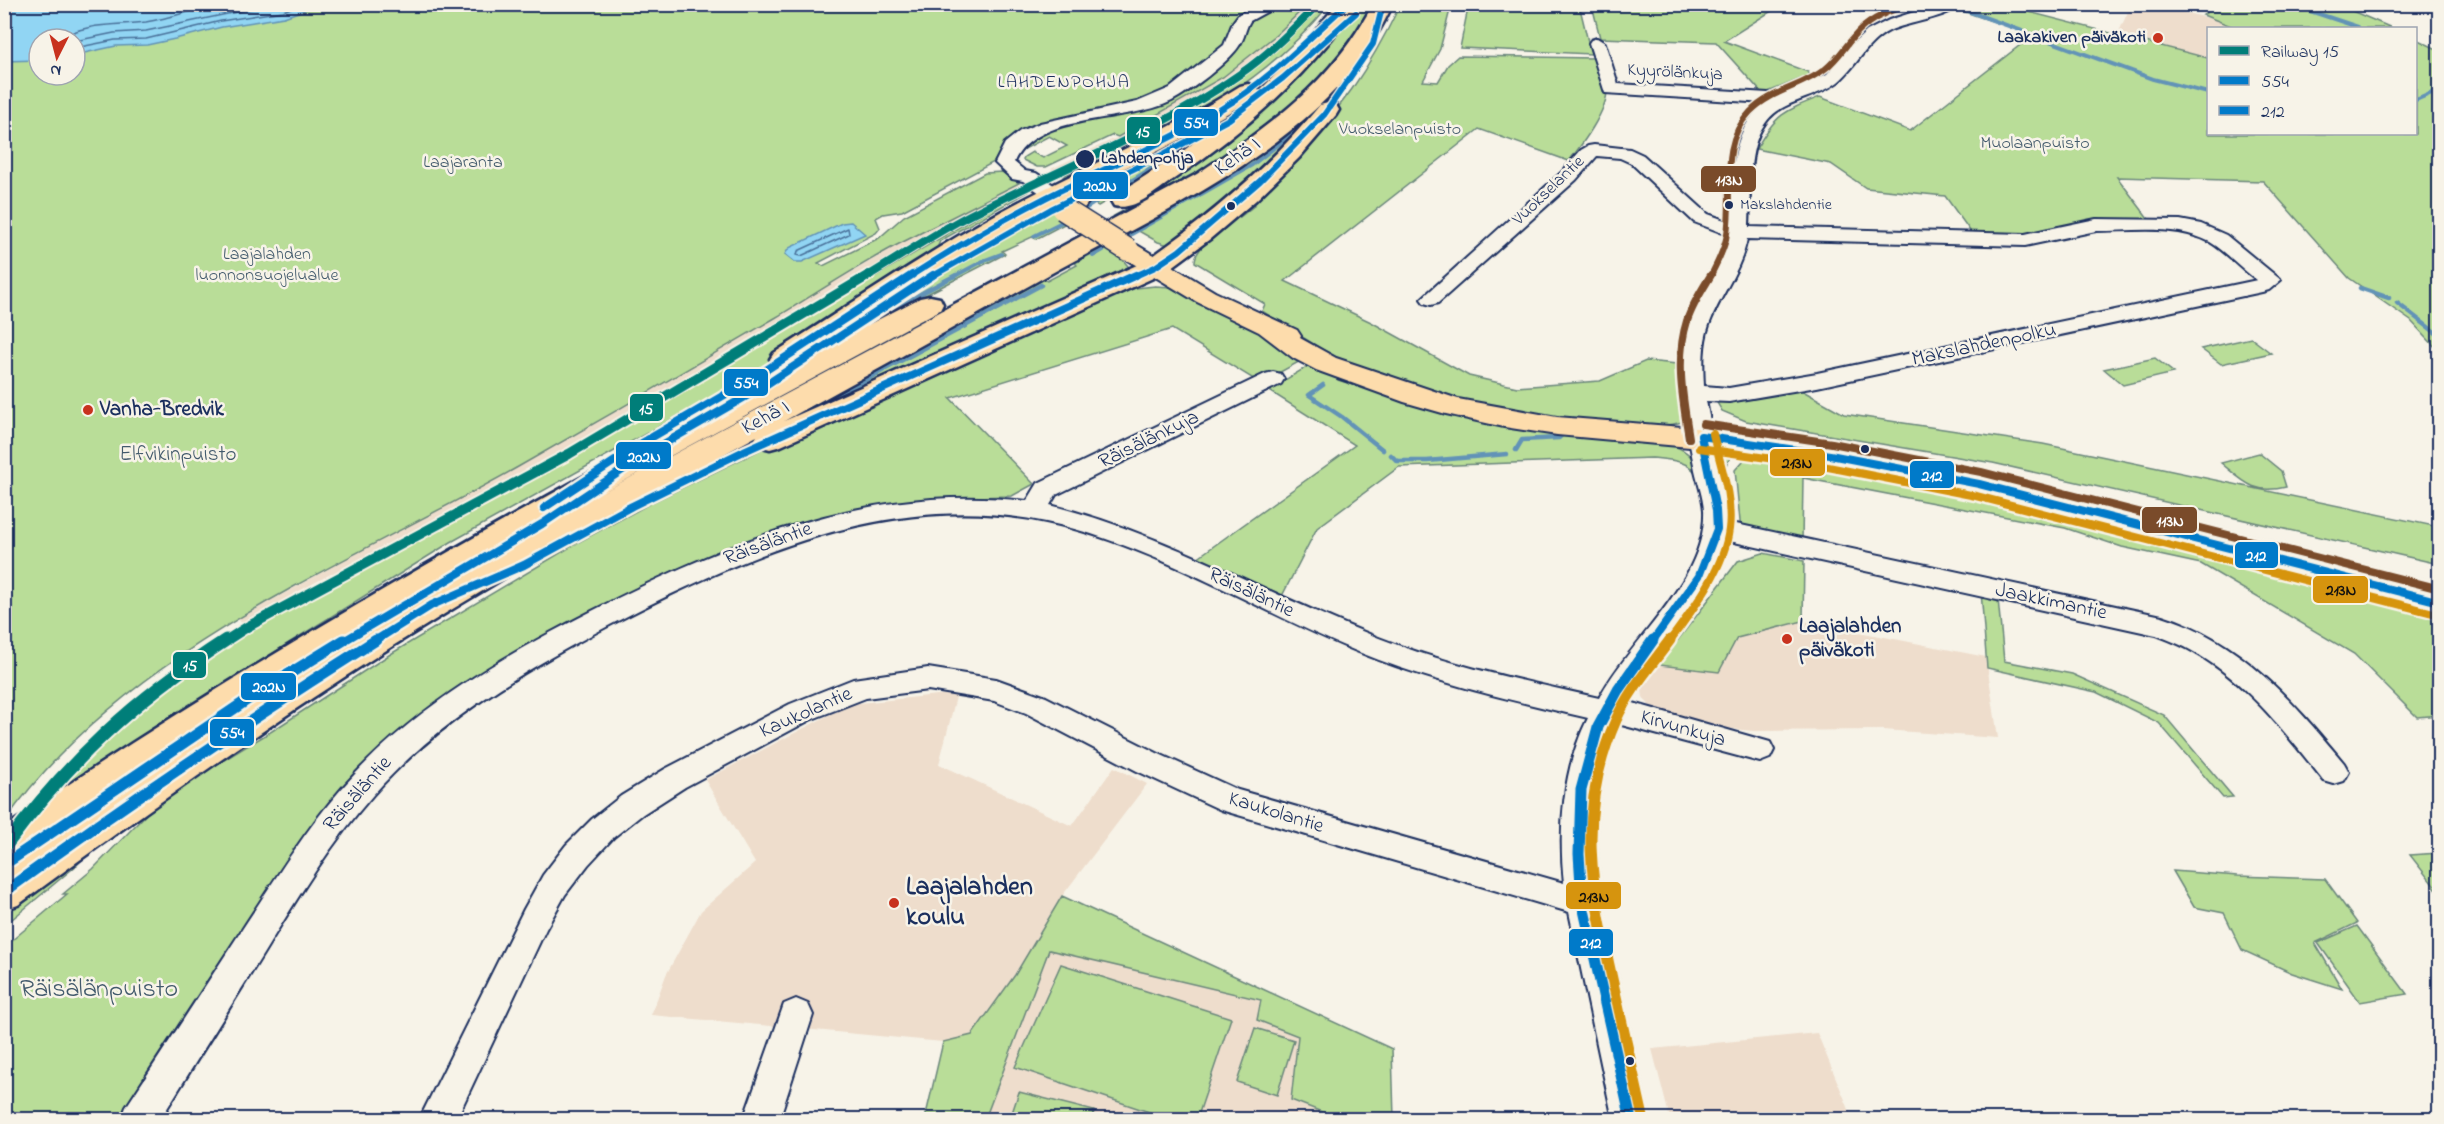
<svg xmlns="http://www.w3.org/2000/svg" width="2444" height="1124" viewBox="0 0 2444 1124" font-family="'Indie Flower',sans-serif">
  <rect width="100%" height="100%" fill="#f7f3e8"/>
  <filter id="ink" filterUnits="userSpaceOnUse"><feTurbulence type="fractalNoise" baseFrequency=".0167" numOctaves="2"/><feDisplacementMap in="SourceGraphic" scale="12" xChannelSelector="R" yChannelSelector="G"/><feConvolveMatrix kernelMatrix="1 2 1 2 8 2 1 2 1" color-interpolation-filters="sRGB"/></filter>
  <g filter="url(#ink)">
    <path fill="#edc" d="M1307,5H1321L1270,54L1229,85L1165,123L1059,174L1051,169L1118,137L1223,77L1291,21Z
      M2131,5H2152L2225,22L2236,28H2208V58L2118,34Z
      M1017,184L1025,190L930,242L797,324L579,453L249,631L238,619L658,386L892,248Z
      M1763,553L1804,561L1803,621L1986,657L1998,738L1883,730L1753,731L1712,727L1652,709L1643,697L1642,690L1659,665L1738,561Z
      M957,693L939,764L1072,826L1114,767L1147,784L1062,896L1392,1049L1376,1119L925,1120L943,1042L651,1015L666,975L701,911L755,863L705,780L850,704Z
      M1817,1033L1853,1119H1670L1652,1049Z"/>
    <path fill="#b9dd98" stroke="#6a867b" stroke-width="1.5" fill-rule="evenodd" d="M1579,4L1591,54L1460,48L1467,13L1466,5Z
      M4,5H1269L1237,17L1228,44L1180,84L1140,103L1069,116L1045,123L1000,152L994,162L902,211L883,214L876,218L880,228L876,233L818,263L823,266L879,238L904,216L985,173L1002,172L1019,183C977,204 936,225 895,246C854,268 815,294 775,318C690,368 604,418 518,467C343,566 124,651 5,821ZM39,39H75V75H39Z
      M1283,5H1307L1276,35L1223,77L1118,137L1113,135L1046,167H1037L1023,160L1024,157L1032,152L1043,158L1067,146L1049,136L1015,154L1048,128L1177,96L1252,17Z
      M1321,5H1329C1259,91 1167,131 1071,181L1063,176L1129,144L1126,142C1199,106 1267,66 1321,5Z
      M1357,5H1374C1321,107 1216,164 1119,219L1114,216C1208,165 1298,95 1357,5Z
      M1400,5H1449L1450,10L1440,49L1423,81L1438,82L1448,65L1458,56L1594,58C1598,67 1606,80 1607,89C1608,110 1581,146 1569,161L1479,129L1285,281L1371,322L1469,376L1517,387L1600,381L1646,361L1677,364L1682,401L1688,413L1686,420C1665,431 1623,423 1600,421C1524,414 1448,404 1377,376C1336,361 1298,334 1262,311L1265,304L1195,262C1194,247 1226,226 1237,216L1240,217L1255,205L1249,202C1284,166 1322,131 1352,89C1370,63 1386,34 1400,5Z
      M1592,5H1781L1724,41L1808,72L1810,75L1763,94L1716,42L1600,38Z
      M1970,5H2002L2208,58V134H2416V39L2439,50V351L2411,321L2349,278L2263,181L2117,177L2151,222L2024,236L1973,235L1945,196L1866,188L1831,164L1756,149C1776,114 1784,111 1820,97L1910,131L2033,35L1959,10Z
      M2204,5H2338L2392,28H2236L2203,15L2206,13Z
      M1276,73L1279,74C1222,126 1165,168 1098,206L1081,196V188L1251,93Z
      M1326,100L1330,101L1314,121L1175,247L1158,242L1135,229C1203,190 1267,152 1326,100Z
      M1025,190L1029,191L940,241L938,246L940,249L797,345L719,393L451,542L284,646L38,809C70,769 105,732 145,700C205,652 273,617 341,581C420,539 500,497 579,453C729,367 874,273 1025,190Z
      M1048,205L1072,220L1036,239L1032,237L1002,251L1005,254L770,375L844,325Z
      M1109,244L1134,273L724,454L725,451L1043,279L1047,281L1077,265L1075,263Z
      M1155,286L1171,287L1188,293L1306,358L1260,383L1172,329L950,398L1034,484L1012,496L934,498L851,511L779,532L423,719L127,1119H5L4,947L67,894H63L93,869L163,797L272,731L389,655L577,543L653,502L781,440L1113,295L1136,288Z
      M2251,338L2271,353L2221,364L2201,349Z
      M2155,358L2174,373L2123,385L2104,369Z
      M1315,362L1330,370L1338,380L1426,407L1674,446C1690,452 1694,458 1697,475C1687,459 1668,460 1652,458L1399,467L1317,528L1282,596L1197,558L1355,445L1268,390Z
      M1794,386L1844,414L2043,444L2439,527V564L1993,463L1746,421L1722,411L1713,396Z
      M1731,452H1737L1728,461L1725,471L1732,524L1727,521L1718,464L1724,455Z
      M2259,453L2281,471L2286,487C2254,495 2244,482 2221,463Z
      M1757,459L1840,471L1884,473L2035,504L2439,611V715L2417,717L2354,654L2201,564L2122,547L2065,528L1803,478L1802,543L1741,531L1735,470L1744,460Z
      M1763,553L1804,561L1803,621L1737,638L1719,672L1659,665L1738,561Z
      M1981,591L1998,599L2004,661L2072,674L2164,715L2233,797L2223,798L2159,723L2096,692L1987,668Z
      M85,851L89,852L77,865L5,925V911Z
      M2439,853H2440L2439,892L2410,855Z
      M2173,871L2238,876L2325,879L2357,923L2315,943L2342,989L2292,973L2242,950L2224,913L2194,907Z
      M1062,896L1392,1049L1394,1119H1340L1291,1100L1298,1036L1257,1020L1261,1000L1049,950L985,1119H925L943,1042L972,1035L1015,975Z
      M2357,926L2407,994L2360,1002L2318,943Z
      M1061,964L1231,1018L1197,1119H1170L1015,1067Z
      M1255,1028L1294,1040L1277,1095L1237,1082Z
      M1019,1092L1094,1111L1092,1119H1010Z"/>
    <path fill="#91d5f3" stroke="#6293b7" stroke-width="1.5" d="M5,4H319V5L284,17L222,27L175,39L147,45L116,46L75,55V39H39V60L5,61Z
      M851,222L865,234L802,262H795L785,254L789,248L842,223Z"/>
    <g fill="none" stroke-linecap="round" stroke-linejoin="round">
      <path stroke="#4a719a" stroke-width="1.5" d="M59,39C86,22 116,26 146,22C171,18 195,9 220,4
        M75,41L114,33L146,31L275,4
        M75,48L115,40L146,39L221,21L283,11L301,4
        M848,228L849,234L801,256L797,255L798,251Z"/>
      <path stroke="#6293b7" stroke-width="4" d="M1965,10L2153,79L2208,93
        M2310,11L2358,27
        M2416,100L2432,93L2440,79
        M1078,213L1162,162L1242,104
        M1034,236L1068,219
        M1121,240L1252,165L1302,126
        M1093,256L1110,246
        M985,260L1001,254
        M953,277L985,260"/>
      <path stroke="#6293b7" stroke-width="4.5" d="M2360,288L2389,298
        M2397,303L2440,336
        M846,333L956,275
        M1323,385L1309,395L1342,417L1383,450
        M808,411L1041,285
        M1516,450L1522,440L1559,438L1562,435
        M1391,455L1397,461H1427L1507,454"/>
      <g stroke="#1b2f5e" stroke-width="4">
        <path id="minor" d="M1259,4H1281L1250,21C1245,29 1245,38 1239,46C1229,62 1189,92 1172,101C1127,124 1037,111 1014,162L1025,171L1036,173L1061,190L1063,194L1061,198H1047L1023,181L1012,179L995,163L1005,143L1020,131L1040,123L1137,102L1170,88L1224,45L1233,22L1239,14Z
          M1939,4H1961C1949,18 1908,22 1889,31C1866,43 1857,66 1838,82C1822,94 1801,98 1784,107C1742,129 1752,188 1749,227L2025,234L2096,219L2180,220L2201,224L2226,235L2281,280L2269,290L2262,292L1817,387L1729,402L1706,401L1728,510L1727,522L2162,616C2242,641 2292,701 2344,763L2349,772L2344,781L2334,784L2324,781C2286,733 2248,683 2194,652C2182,645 2169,640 2156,635L1725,540C1703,601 1661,648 1626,701L1770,742L1774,750L1770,758L1760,762L1614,723L1605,747L1596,790L1593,858L1601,912L1649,1120H1613L1569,912L1221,810L1137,771L1026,713L994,701L928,690L866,698L810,720L685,787L643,814L614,837L588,865L565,895L546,929L456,1120H419L524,909L543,875L566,845L592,819L621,796L665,769L790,704L853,679L928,668L996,679L1046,697L1157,753L1238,790L1564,883C1558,829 1563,767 1588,718C1510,700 1431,682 1356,651C1257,610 1151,544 1046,522C893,489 743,556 610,625C523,671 438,721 373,795C331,843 298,897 265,951C230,1007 195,1063 160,1120H121L126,1107C165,1048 204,988 243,928C278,875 311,820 355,774C422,703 505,655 592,611C730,541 869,483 1027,501L1038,483L1265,374L1273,372L1281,374L1284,379L1281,384L1056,495L1050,505C1166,534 1268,595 1379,638C1450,666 1525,681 1599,698C1630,639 1707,581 1704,510C1703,497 1698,483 1695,470C1687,430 1678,388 1682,348C1687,307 1722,276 1728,235L1694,222L1631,163L1620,158L1597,156L1576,180L1438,303L1431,305L1424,303L1421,299L1562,172L1581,150L1588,146L1594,145L1630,149L1643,155L1708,214L1730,222C1733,181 1728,130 1766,103L1605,93L1589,43L1591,40L1597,38L1605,43L1618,84L1785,94L1827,74L1853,44L1867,31L1889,20ZM2096,231C2132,231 2177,224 2210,242C2227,252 2241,269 2257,280L1817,373L1729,388L1704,386C1703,366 1702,345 1709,325C1720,295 1741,271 1747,239L2025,246Z
          M796,999L808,1004L813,1015L779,1120H743L784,1004Z"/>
      </g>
      <g stroke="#1b2f5e" stroke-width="4">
        <path id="major" d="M1054,187L1084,198L1088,203L1084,208C1072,211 1050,205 1042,194L1046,189Z
          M1128,243L1137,245L1215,292L1297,330L1301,336L1300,338L1336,358L1458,399L1557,417L1745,432L1908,459L2043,488L2440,590V614L2043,510L1908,479L1745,452L1557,435L1504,427L1446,414L1404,402L1316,370L1293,358L1259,332L1197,302L1119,255L1116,250L1119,245Z"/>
      </g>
      <g stroke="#1b2f5e" stroke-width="5">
        <path id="highway" d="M1337,4H1358C1308,76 1243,133 1171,181C1155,192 1134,211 1114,206L1111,201L1114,196L1178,155L1249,100C1181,144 1105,175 1035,214C956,257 882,308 806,357L920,298L930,296L940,298L943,304L940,310L596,496L1197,174C1270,125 1331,84 1373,4H1393C1383,25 1372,45 1358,63C1285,158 1154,217 1050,274C962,323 873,372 784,421L1146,261C1210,216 1270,166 1320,105L1328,103L1336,105L1339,110L1336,115L1299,158L1256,200L1210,239L1164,273L781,446L770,449L759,446L755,439L757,436C652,493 548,551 446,613C298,703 157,803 18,905L4,910V868L8,866L4,867V828C257,655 517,509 788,367L774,365L770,359L774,353C850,305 924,254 1002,211C1081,168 1164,134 1240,86L1248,84L1256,86L1259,91L1293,58Z"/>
      </g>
      <use href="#minor" fill="#f7f3e8" fill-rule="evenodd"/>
      <use href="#major" fill="#fddcac" fill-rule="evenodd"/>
      <use href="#highway" fill="#fddcac" fill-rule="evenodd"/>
      <g stroke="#1b2f5e" stroke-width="25" stroke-linecap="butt">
        <path id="major-bridge" d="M1063,209L1128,250"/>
      </g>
      <use href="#major-bridge" stroke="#fddcac" stroke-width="22"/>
      <g stroke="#f7f3e8" stroke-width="9">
        <path id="bus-1-far2" d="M909,277C954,248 1000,221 1047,197C1105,168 1166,143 1221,109C1268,81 1307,40 1347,4
          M1133,277L1155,267L1179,251L1260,181L1324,115L1373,44L1383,4"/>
      </g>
      <g stroke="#f7f3e8" stroke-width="13">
        <path id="bus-1-far1" d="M544,508L642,443L757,376L912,275
          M373,642L432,605L524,565L632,506L744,451L1136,275"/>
      </g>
      <g stroke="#f7f3e8" stroke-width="16">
        <path id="bus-1" d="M4,892C125,804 249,720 376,640"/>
      </g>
      <g stroke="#f7f3e8" stroke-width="13">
        <path id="bus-2-far1" d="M1701,436L1830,455L1979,484L2440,602
          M1652,642L1699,576L1717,529L1716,510L1701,436"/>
      </g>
      <g stroke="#f7f3e8" stroke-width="16">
        <path id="bus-2" d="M1631,1120L1582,901L1579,854L1581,790L1598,727L1618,690L1653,640"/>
      </g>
      <g stroke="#f7f3e8" stroke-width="13">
        <path id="bus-3-far1" d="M1699,448L1828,467L1976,496L2437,614
          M1669,642C1692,610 1724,570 1729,529C1733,498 1720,464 1713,434"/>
      </g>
      <g stroke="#f7f3e8" stroke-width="16">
        <path id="bus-3" d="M1643,1117C1633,1072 1623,1028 1613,983C1592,889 1575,813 1616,720C1629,690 1651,666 1670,640"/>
      </g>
      <g stroke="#f7f3e8" stroke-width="9">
        <path id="bus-4-far1" d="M1710,277C1716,265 1723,253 1726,239C1735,197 1717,146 1750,112C1771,90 1802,87 1825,69C1839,58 1847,43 1859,31C1873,17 1892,10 1911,4"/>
      </g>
      <g stroke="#f7f3e8" stroke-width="13">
        <path id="bus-4" d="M1703,424L1832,443L1981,472L2440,589
          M1689,438C1683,400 1675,359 1687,321C1692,305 1702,290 1711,275"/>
      </g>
      <g stroke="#f7f3e8" stroke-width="9">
        <path id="bus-5-far2" d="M931,277L1051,209L1162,155L1229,119L1283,78L1356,13"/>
      </g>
      <g stroke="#f7f3e8" stroke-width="13">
        <path id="bus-5-far1" d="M342,642L542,524L648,453L764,386L933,275"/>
      </g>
      <g stroke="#f7f3e8" stroke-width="16">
        <path id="bus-5" d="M11,860L250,698L344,640"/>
      </g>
      <use href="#bus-1-far2" stroke="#007ac9" stroke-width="6"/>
      <use href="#bus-1-far1" stroke="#007ac9" stroke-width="8"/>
      <use href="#bus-1" stroke="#007ac9" stroke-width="11"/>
      <use href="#bus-2-far1" stroke="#007ac9" stroke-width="8"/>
      <use href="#bus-2" stroke="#007ac9" stroke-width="11"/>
      <use href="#bus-3-far1" stroke="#d6940e" stroke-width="8"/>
      <use href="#bus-3" stroke="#d6940e" stroke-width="11"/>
      <use href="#bus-4-far1" stroke="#7a4b2a" stroke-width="6"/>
      <use href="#bus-4" stroke="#7a4b2a" stroke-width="8"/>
      <use href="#bus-5-far2" stroke="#007ac9" stroke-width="6"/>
      <use href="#bus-5-far1" stroke="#007ac9" stroke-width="8"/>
      <use href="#bus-5" stroke="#007ac9" stroke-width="11"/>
      <g stroke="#f7f3e8" stroke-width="10">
        <path id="rail-1-far2" d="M866,277C899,257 931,236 964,218C1056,170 1155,134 1240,74C1269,54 1293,29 1318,4"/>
      </g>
      <g stroke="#f7f3e8" stroke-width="14">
        <path id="rail-1-far1" d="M224,642L247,627L569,454L869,275"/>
      </g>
      <g stroke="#f7f3e8" stroke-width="17">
        <path id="rail-1" d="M4,848C68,761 135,699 226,640"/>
      </g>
      <use href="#rail-1-far2" stroke="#007e79" stroke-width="8"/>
      <use href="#rail-1-far1" stroke="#007e79" stroke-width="10"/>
      <use href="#rail-1" stroke="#007e79" stroke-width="13"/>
    </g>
  </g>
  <g fill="#c8321e" stroke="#f7f3e8" stroke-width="2">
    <circle cx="2158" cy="38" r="6"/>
    <circle cx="88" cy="410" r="6"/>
    <circle cx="1787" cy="639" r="6"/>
    <circle cx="894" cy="903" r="6"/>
  </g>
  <g fill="#1b2f5e" stroke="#f7f3e8" stroke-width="2">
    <circle cx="1085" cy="159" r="10"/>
    <circle cx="1729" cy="205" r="5"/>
    <circle cx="1231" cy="206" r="5"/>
    <circle cx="1865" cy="449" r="5"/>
    <circle cx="1630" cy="1061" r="5"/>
  </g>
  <g text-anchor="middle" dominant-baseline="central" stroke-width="5" stroke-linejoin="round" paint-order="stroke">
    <g font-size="16" fill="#1b2f5e" stroke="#f7f3e8" text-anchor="start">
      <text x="1740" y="205">Makslahdentie</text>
    </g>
    <g font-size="18" font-weight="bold" fill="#1b2f5e" stroke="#f7f3e8" text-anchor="end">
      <text x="2146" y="38">Laakakiven päiväkoti</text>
    </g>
    <g font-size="18" fill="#1b2f5e" stroke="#f7f3e8">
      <text transform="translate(1675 73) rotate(3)">Kyyrölänkuja</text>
      <text transform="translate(1549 191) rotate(-44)">Vuokselantie</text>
    </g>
    <g font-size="18" letter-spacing="1.5" fill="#1b2f5e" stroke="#f7f3e8">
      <text x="1064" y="83">LAHDENPOHJA</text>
    </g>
    <g font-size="18" fill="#425a6c" stroke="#f7f3e8">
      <text x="1400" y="130">Vuokselanpuisto</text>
      <text x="2035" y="144">Muolaanpuisto</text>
      <text x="463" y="163">Laajaranta</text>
      <text x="267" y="255">Laajalahden<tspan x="267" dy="21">luonnonsuojelualue</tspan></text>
    </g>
    <g font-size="18" font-weight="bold" fill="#1b2f5e" stroke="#f7f3e8" text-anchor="start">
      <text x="1101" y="159">Lahdenpohja</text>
    </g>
    <g font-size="21" fill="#1b2f5e" stroke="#f7f3e8">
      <text transform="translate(1238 157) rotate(-35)">Kehä I</text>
      <text transform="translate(1984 345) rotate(-12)">Makslahdenpolku</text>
      <text transform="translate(766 418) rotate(-28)">Kehä I</text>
      <text transform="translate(1149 440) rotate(-26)">Räisälänkuja</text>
      <text transform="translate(768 544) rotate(-20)">Räisäläntie</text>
      <text transform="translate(1251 593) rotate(25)">Räisäläntie</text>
      <text transform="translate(2051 602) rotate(12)">Jaakkimantie</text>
      <text transform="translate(806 713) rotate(-24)">Kaukolantie</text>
      <text transform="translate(1683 729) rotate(16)">Kirvunkuja</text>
      <text transform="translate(358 794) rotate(-49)">Räisäläntie</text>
      <text transform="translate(1276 813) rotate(17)">Kaukolantie</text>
    </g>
    <g font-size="21" font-weight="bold" fill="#1b2f5e" stroke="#f7f3e8" text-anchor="start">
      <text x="100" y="410">Vanha-Bredvik</text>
      <text x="1799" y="627">Laajalahden<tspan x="1799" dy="24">päiväkoti</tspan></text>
    </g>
    <g font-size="21" fill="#425a6c" stroke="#f7f3e8">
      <text x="178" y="455">Elfvikinpuisto</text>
    </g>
    <g font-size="26" font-weight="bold" fill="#1b2f5e" stroke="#f7f3e8" text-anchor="start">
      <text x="906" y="888">Laajalahden<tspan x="906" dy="30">koulu</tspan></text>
    </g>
    <g font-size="26" fill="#425a6c" stroke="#f7f3e8">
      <text x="99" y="990">Räisälänpuisto</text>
    </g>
  </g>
  <g stroke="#f7f3e8" stroke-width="2">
    <rect x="1173" y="108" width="46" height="29" rx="6" fill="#007ac9"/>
    <rect x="1126" y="116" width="35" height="29" rx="6" fill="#007e79"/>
    <rect x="1700" y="165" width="57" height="28" rx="6" fill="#7a4b2a"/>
    <rect x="1072" y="171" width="57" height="29" rx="6" fill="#007ac9"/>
    <rect x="723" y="368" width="46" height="29" rx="6" fill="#007ac9"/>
    <rect x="629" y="393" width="35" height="29" rx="6" fill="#007e79"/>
    <rect x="615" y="441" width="57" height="29" rx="6" fill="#007ac9"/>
    <rect x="1769" y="448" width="57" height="29" rx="6" fill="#d6940e"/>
    <rect x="1909" y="460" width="46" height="29" rx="6" fill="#007ac9"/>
    <rect x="2141" y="506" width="57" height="28" rx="6" fill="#7a4b2a"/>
    <rect x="2234" y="541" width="45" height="28" rx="6" fill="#007ac9"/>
    <rect x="2312" y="575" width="57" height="29" rx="6" fill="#d6940e"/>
    <rect x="172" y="651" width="35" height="28" rx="6" fill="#007e79"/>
    <rect x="240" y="672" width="57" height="29" rx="6" fill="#007ac9"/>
    <rect x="209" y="718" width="46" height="29" rx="6" fill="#007ac9"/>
    <rect x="1565" y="881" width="57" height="29" rx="6" fill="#d6940e"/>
    <rect x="1568" y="928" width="46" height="29" rx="6" fill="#007ac9"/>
  </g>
  <g font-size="16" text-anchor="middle" font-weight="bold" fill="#fff">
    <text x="1196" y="128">554</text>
    <text x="1143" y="137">15</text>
    <text x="1729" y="185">113N</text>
    <text x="1100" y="191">202N</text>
    <text x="746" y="388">554</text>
    <text x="646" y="414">15</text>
    <text x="644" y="462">202N</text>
    <text x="1932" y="481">212</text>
    <text x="2170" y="526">113N</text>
    <text x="2256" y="561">212</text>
    <text x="190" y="671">15</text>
    <text x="269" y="692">202N</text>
    <text x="232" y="738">554</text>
    <text x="1591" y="948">212</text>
  </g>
  <g font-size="16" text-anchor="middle" font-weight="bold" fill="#111">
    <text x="1797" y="468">213N</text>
    <text x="2341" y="595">213N</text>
    <text x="1594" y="902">213N</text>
  </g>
  <rect width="2444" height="1124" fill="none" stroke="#f7f3e8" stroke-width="24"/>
  <rect x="12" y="12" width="2420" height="1100" fill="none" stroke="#1b2f5e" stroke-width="2" filter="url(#ink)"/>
  <rect x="2207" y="27" width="210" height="108" fill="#f7f3e8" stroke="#9fa5b1" stroke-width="1.5"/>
  <rect x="2219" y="46" width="30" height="9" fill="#007e79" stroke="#9fa5b1" stroke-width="1.5"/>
  <text x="2261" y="57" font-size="18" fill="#1b2f5e">Railway 15</text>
  <rect x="2219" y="76" width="30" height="9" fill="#007ac9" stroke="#9fa5b1" stroke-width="1.5"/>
  <text x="2261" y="87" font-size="18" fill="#1b2f5e">554</text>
  <rect x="2219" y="106" width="30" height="9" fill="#007ac9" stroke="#9fa5b1" stroke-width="1.5"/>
  <text x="2261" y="117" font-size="18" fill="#1b2f5e">212</text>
  <g transform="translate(57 57) rotate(186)"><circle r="28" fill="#f7f3e8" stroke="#9fa5b1" stroke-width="1.5"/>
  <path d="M0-4.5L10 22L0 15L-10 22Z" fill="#c8321e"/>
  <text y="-9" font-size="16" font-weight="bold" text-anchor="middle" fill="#1b2f5e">N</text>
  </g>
</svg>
